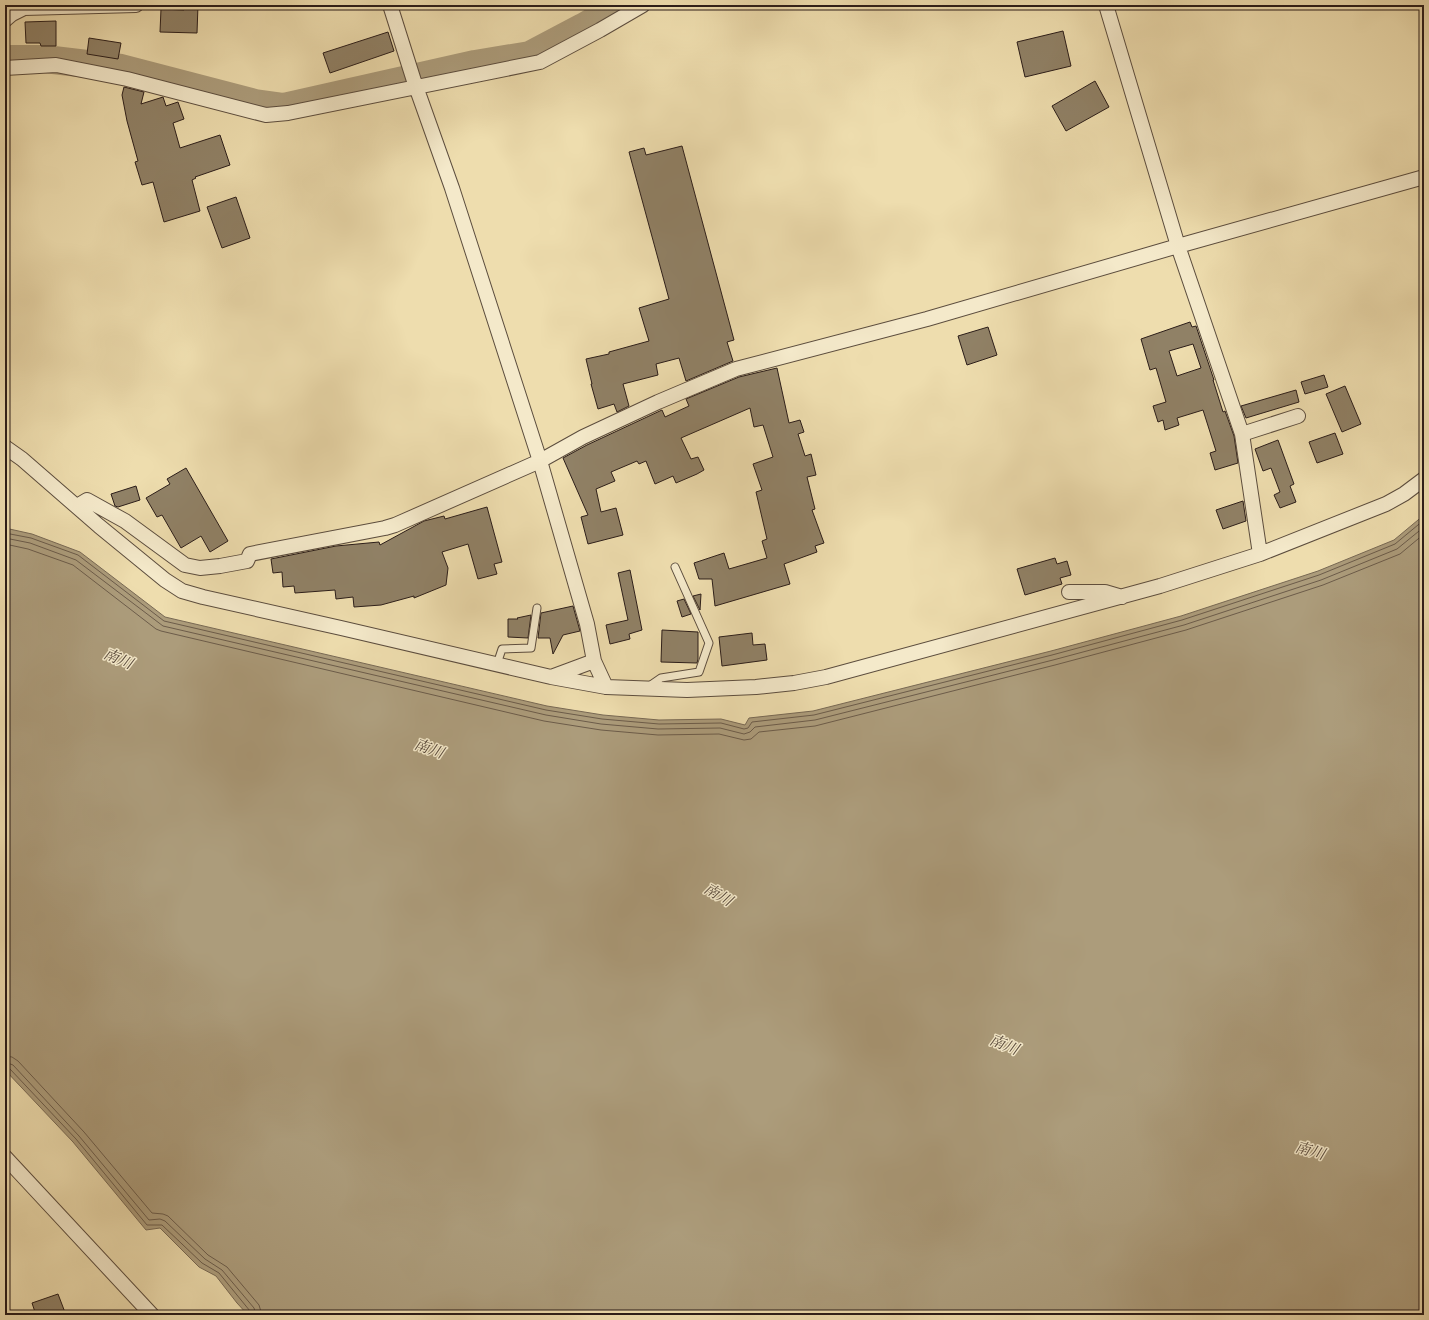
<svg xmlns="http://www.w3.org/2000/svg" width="1429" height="1320" viewBox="0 0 1429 1320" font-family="'IM FELL Double Pica','Noto Serif JP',serif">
  <rect width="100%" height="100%" fill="#eeddae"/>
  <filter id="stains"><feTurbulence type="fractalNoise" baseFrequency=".005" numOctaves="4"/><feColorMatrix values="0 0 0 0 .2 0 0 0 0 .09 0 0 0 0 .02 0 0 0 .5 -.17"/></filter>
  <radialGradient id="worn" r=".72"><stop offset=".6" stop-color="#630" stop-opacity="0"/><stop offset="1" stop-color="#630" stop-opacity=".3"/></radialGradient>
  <path fill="#ac9c7b" stroke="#786954" d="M1424,515V1315H248L237,1303L216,1276L199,1267L160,1228L146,1230L73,1142L5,1070V528L32,534L80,552L165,617L547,706L603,715L659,720L721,719L745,725L749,718L813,711L1051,651L1181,616L1318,571L1394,540Z"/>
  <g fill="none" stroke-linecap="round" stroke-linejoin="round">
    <path stroke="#6c5c4a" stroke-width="1" d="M5,533L31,538L78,555L164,621L546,710L602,719L659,724L721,723L744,729L748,728L752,722L814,715L1052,655L1182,620L1319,575L1395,544L1424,520
      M5,538L30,543L76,560L163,626L546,715L601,724L658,729L720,728L744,734L750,732L755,727L815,720L1053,660L1184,625L1321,580L1397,549L1424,527
      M5,544L28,549L73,565L156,629L161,631L544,721L601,730L658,735L719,734L744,740L751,739L759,732L815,726L1055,665L1186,630L1323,585L1400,554L1424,534
      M5,1056L12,1057L18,1061L84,1132L152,1213L163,1214L168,1216L208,1255L227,1267L259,1305L262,1315
      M5,1062L13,1065L79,1136L149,1220L160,1219L165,1221L205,1259L222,1270L254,1308L256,1315
      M5,1067L10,1069L76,1139L147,1225H162L202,1263L219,1273L250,1311L251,1315"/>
    <path stroke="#ac9c7b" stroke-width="28" d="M5,59H45L121,68L255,103L284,107L475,64L530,55L583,27L621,5"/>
  </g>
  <path fill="#908166" stroke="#2b1d19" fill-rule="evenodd" d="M184,5H198L197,33L160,32L161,9L184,10Z
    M56,21V46H41L40,43H26L25,22Z
    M1063,31L1071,66L1025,77L1017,42Z
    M388,32L394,51L330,73L323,53Z
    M89,38L121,43L118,59L87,54Z
    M1095,81L1109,107L1066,131L1052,106Z
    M124,87L144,92L141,104L163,97L166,106L178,102L184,119L173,123L180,148L220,135L230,165L195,177L196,178L192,180L200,211L164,222L153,182L142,185L135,162L138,161L127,121L122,95Z
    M682,146L734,340L727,342L733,361L686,381L679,358L656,364L658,375L623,384L629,406L617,412L614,404L598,409L591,384H592L586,359L609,354V352L649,341L639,308L669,299L629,152L644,148L646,155Z
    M236,197L250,238L222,248L207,207Z
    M1190,322L1192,327L1196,326L1214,380H1213L1223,412L1225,411L1234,436L1238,463L1215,470L1210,453L1216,451L1203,410L1177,418L1179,425L1165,430L1163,420L1158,422L1153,406L1166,402L1156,368L1150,370L1141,339ZM1193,344L1201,368L1177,376L1169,351Z
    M988,327L997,355L967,365L958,336Z
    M777,368L789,423L800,420L804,432L798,434L805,456L811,454L816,475L807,477L815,509L812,510L824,543L815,546L817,552L784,564L790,584L715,606L712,579H699L694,563L724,553L729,569L767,558L762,541L767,539L756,492L762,490L753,464L773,457L763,425L754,427L750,408L681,438L691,459L698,457L704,470L697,474L676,483L673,476L655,484L646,461L639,464L637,461L611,472L615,481L596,489L601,512L616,508L623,535L588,544L581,517L588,515L563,458L587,445L662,410L665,417L689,406L686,399L739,377Z
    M1324,375L1328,387L1305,394L1301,382Z
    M1345,386L1361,424L1342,432L1326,394Z
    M1296,390L1299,402L1246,418L1241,406Z
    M1335,433L1343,454L1317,463L1309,442Z
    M1278,440L1294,484L1290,486L1296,502L1280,508L1274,495L1280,492L1271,468L1263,471L1255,449Z
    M186,468L228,541L210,552L201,536L181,548L162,515L157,517L146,498L170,484L167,479Z
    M136,486L140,500L118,507L115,506L111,494Z
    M1243,501L1246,521L1223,529L1216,510Z
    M487,507L502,562L494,564L497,574L478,579L468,544L442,552L448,568L446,585L414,598V596L381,605L354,607L353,597L336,599L335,590L295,593L294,586L283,587L282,572L273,573L271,559L336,546L379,542L380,545L424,521L444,516L445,519Z
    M1055,558L1057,564L1067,561L1071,575L1060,578L1062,584L1025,595L1017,569Z
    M630,570L642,630L629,634L630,639L610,644L606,625L628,620L618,573Z
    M701,594L700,610L693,596Z
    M684,599L691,614L682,617L677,601Z
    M573,606L580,631L563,635L553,654L550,638H538L541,613Z
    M531,615L528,638L508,637V619H518L517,618Z
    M662,630L698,632V659L697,663L661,662Z
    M752,633L753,645L765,644L767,660L722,666L719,637Z
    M58,1294L66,1315H36L32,1303Z"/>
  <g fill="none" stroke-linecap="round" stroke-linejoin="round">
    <g stroke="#5c4d3e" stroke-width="9">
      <path id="lane" d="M497,664L502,649L531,648L537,608
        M648,687L661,678L699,672L709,643L675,567"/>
    </g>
    <g stroke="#5c4d3e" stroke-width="16">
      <path id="street" d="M390,5L414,81L452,188L540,461L587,624L594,661L606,687
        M1106,5L1178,246L1242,434L1260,554
        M5,20L12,14L24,8L136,5
        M5,68L56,65L127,79L266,115L288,113L540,62L600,30L643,5
        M1242,434L1298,416
        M5,447L22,459L99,526L165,580L182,591L203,597L341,628L551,677L606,687L687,690L756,687L794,683L826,677L1160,586L1260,554L1386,504L1404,494L1424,479
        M77,506L87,500L125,521L185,565L200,568L220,566L247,561L250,554L385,528L395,525L540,461L583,437L658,402L736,369L927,319L1178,246L1424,177
        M1069,592H1105L1122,597
        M551,677L594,661
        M5,1157L152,1315"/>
    </g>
    <use href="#lane" stroke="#f4e9ca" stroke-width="7"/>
    <use href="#street" stroke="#f4e9ca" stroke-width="14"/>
  </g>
  <g text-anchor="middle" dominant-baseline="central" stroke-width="3" stroke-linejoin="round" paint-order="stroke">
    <g font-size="15" font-style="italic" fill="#58493b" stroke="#f4e9ca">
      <text transform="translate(118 659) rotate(23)">南川</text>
      <text transform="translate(429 749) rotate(20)">南川</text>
      <text transform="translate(718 895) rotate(31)">南川</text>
      <text transform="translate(1004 1045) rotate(22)">南川</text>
      <text transform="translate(1310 1151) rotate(17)">南川</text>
    </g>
  </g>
  <rect width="1429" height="1320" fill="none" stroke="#eeddae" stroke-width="20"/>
  <rect x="6" y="6" width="1417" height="1308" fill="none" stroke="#2b1d19" stroke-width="2"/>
  <rect x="10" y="10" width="1409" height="1300" fill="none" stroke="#2b1d19"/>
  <rect width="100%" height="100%" filter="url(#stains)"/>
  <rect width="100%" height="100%" fill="url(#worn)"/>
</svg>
